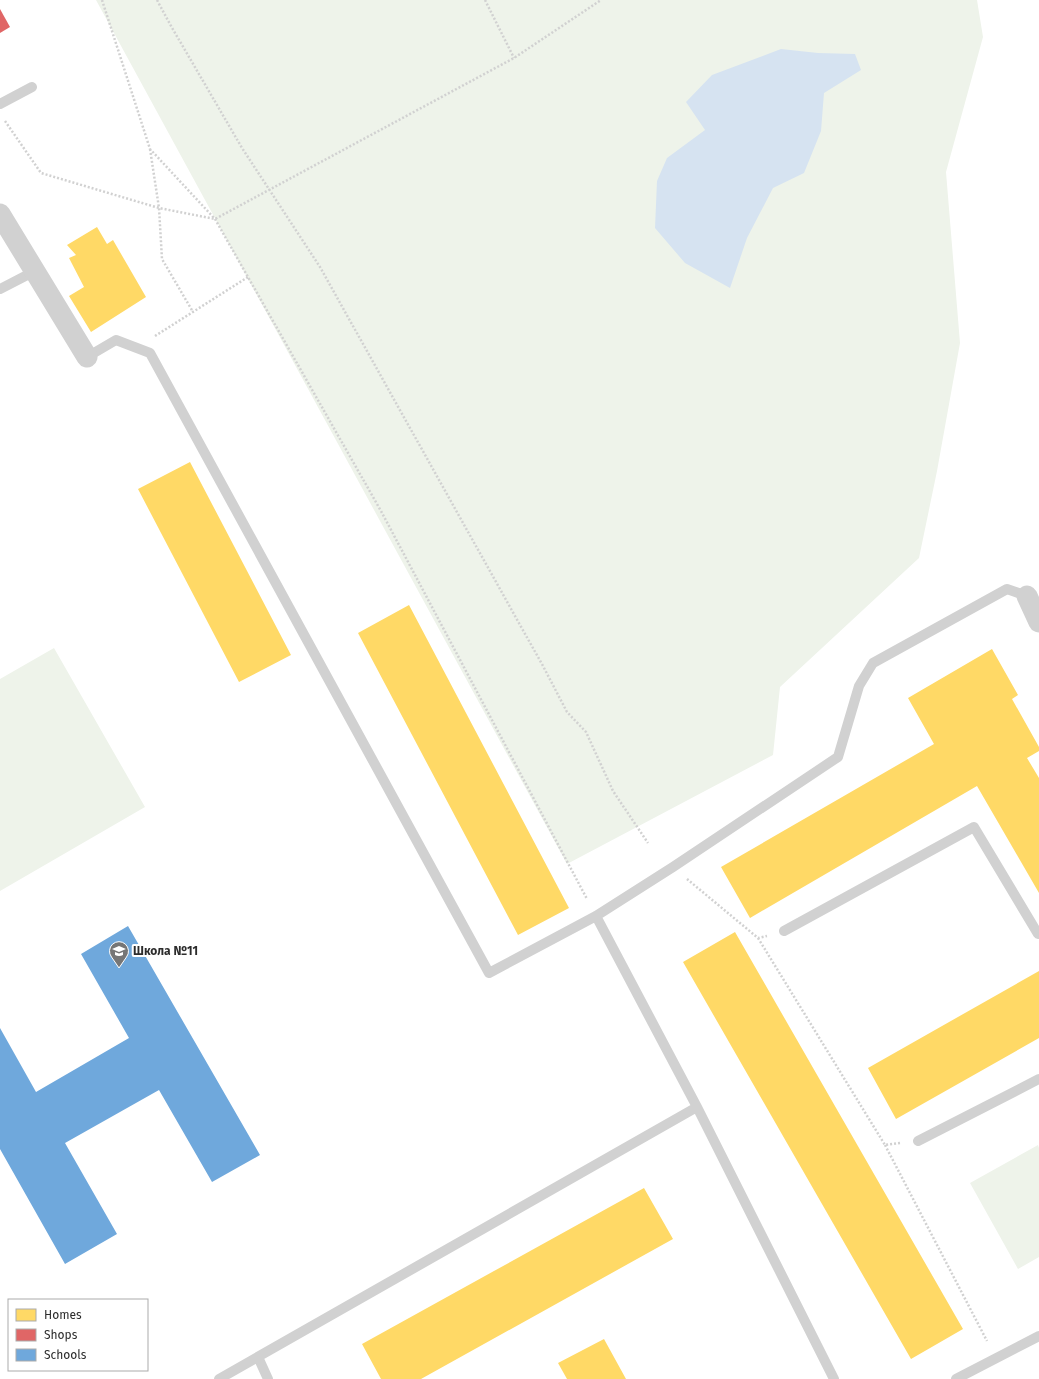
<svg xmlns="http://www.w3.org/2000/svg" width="1039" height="1379" viewBox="0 0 1039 1379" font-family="'Fira Sans',sans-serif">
  <rect width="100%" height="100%" fill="#fff"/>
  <path fill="#eef3ea" d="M96,0H977L983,37L946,172L960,343L937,471L919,558L780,687L773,755L567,864Z
    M54,648L145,807L0,891V679Z
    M1038,1145L1039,1148V1257L1018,1269L970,1183Z"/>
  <path fill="#d6e3f1" d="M781,49L818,53L855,54L861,70L824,93L821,131L804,173L773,188L747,238L730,288L685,263L655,228L657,181L667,158L705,130L686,102L712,75Z"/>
  <path fill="#ffd966" d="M97,227L107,244L113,240L146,297L91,332L69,296L84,287L69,258L76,255L67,245Z
    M190,462L291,655L239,682L138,489Z
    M409,605L569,908L518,935L358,633Z
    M992,649L1018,695L1012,699L1039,747V751L1027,758L1039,778V893L977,786L750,918L721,867L934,744L908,698Z
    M735,932L963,1329L911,1359L683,962Z
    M1039,971V1038L896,1119L868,1068Z
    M644,1188L673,1239L421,1379H381L362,1344Z
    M604,1339L626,1379H567L558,1363Z"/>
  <path fill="#e06666" d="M0,9L10,27L0,33Z"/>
  <path fill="#6fa8dc" d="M128,926L260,1155L212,1182L159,1090L65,1143L117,1234L65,1264L0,1149V1028L36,1092L129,1038L81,954Z"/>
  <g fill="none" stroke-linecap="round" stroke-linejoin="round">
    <path stroke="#d1d1d1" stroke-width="2.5" stroke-dasharray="2 2" stroke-linecap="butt" d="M102,0L150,149L215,219L381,511L587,899
      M157,0L171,26L242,148L320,267L543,666L567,712L586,732L613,791L648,843
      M485,0L514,58
      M5,121L41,173L159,208L215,219L514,58L601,0
      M150,149L159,208L162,259L193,312
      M155,336L248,277
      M687,879L758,938L767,936
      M758,938L885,1145L900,1143
      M885,1145L987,1341"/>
    <path stroke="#d1d1d1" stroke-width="10" d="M0,104L32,87
      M0,289L35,271
      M87,357L116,340L150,353L489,973L596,916L673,867L838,757L859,686L873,663L1007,589L1027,596
      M596,916L697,1107L834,1379
      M784,931L974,827L1038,934H1039
      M918,1141L1039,1079
      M258,1357L268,1379
      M219,1379L697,1107
      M956,1379L1039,1336"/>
    <path stroke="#d1d1d1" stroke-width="21" d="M0,214L87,357
      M1027,596L1039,622"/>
  </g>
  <defs>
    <g id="school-pin" transform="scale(1)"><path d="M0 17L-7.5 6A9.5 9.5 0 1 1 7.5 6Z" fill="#767676" stroke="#fff"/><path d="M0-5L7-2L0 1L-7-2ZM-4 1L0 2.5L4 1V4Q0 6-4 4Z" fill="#fff"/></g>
  </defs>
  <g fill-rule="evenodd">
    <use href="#school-pin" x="119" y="951"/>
  </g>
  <g text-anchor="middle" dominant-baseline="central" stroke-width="4" stroke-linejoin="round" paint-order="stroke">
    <g font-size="12" font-weight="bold" fill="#2c2c2c" stroke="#fff" text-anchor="start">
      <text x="133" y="951">Школа №11</text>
    </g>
  </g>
  <rect x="8" y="1299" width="140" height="72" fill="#ffffff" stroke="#ababab"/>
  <rect x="16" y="1309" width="20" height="12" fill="#ffd966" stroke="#ababab"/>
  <text x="44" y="1319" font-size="12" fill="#2c2c2c">Homes</text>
  <rect x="16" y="1329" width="20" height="12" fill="#e06666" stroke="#ababab"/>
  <text x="44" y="1339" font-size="12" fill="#2c2c2c">Shops</text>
  <rect x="16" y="1349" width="20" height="12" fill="#6fa8dc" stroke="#ababab"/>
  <text x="44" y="1359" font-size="12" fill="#2c2c2c">Schools</text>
</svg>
